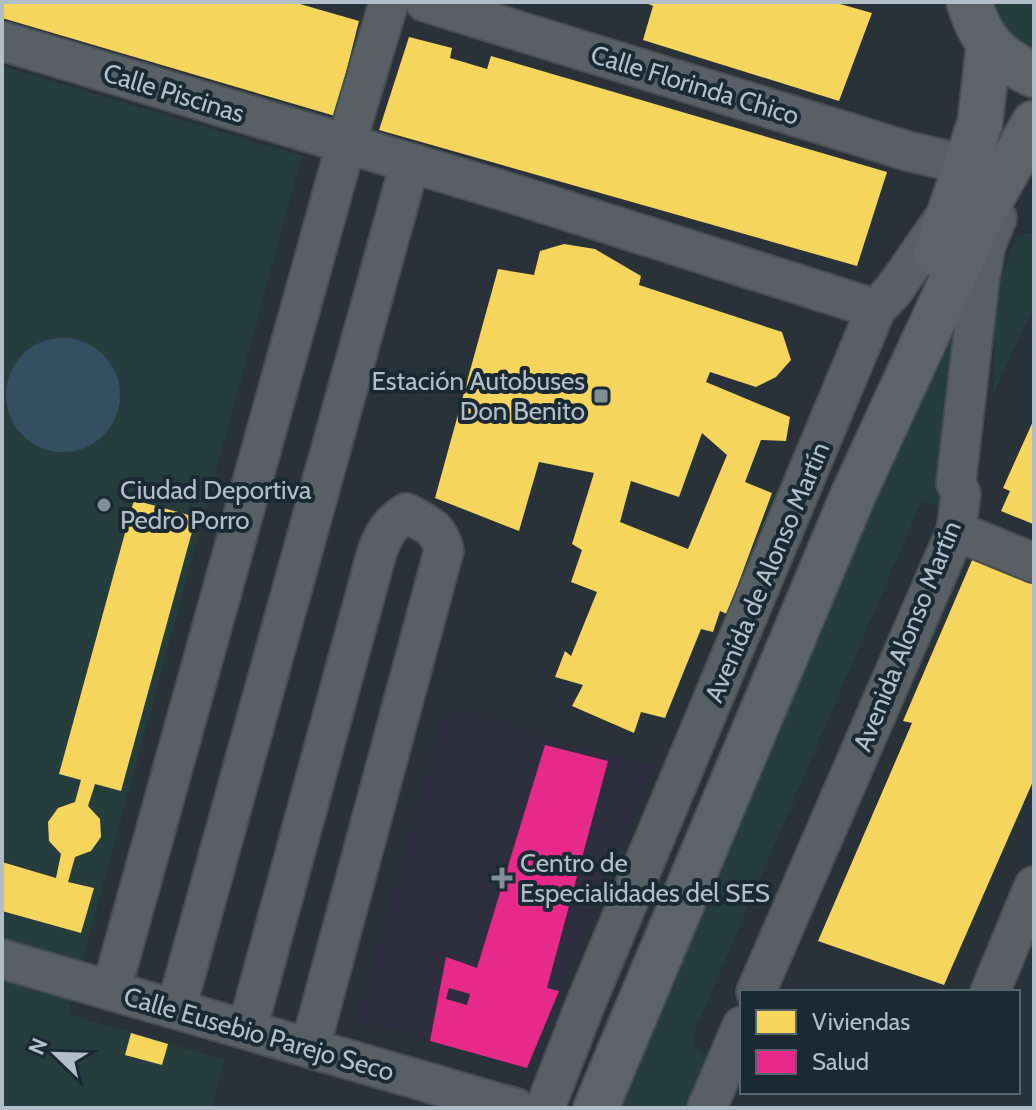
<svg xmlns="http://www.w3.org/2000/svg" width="1036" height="1110" viewBox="0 0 1036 1110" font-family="Cabin,sans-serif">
  <rect width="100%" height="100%" fill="#283238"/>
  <path fill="#2e2f3e" d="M445,709L653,766L527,1068L357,1020Z"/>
  <path fill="#253d3d" d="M982,2H1034V59L1023,55Z
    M2,66L302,156L68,1014L225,1060L211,1108H2Z
    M1032,232L1034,306L993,395L996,296L1015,239Z
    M960,305L943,508L922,500L692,1038L696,1049L710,1056L689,1108H596Z"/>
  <path fill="#344f62" d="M6 395a57 57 0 1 1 114 0a57 57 0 1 1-114 0Z"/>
  <path fill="#f6d55c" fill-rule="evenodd" d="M2,2H293L359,21L335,116L2,18Z
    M644,2H833L872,13L839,101L643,40L653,6Z
    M409,37L452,48L450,58L487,69L491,56L887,172L857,266L379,130Z
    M564,244L595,249L641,276L639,285L782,332L791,360L776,377L756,387L710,372L706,382L790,417L786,441L761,440L745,482L772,493L727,614L720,611L713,632L701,629L665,718L641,712L634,733L572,706L583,685L555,677L565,651L571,656L597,592L571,582L582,550L572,544L594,473L539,462L519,531L435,498L498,269L534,275L540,251ZM702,433L727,455L688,549L620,522L631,481L679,497Z
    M1034,419V521L1033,524L1001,511L1010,491L1003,488Z
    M134,500L196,517L121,791L95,784L88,806L100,819L101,837L91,851L75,857L68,882L94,888L81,933L2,911V862L56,878L61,854L49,841L48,822L58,808L75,802L81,780L59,774Z
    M973,558L1034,584V779L944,985L818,941L912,723L903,721Z
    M131,1033L168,1044L162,1065L125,1055Z"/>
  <path fill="#e7298a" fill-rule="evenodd" d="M545,745L608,761L547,988L559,991L527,1068L430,1041L446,957L477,968ZM449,988L470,994L467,1005L446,999Z"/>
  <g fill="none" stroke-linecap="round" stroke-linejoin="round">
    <g stroke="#474e52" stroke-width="42">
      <path id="minor" d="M425,2L911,152L967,165
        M2,41L511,193L876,309
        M956,531L1034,563
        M2,959L516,1108
        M111,991L346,144L389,2
        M756,992L956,531L961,494L956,483L980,277L986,245L997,218
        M990,992L1034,886
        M176,1009L410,163
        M247,1030L377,552C383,535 390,523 406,513C426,524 438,526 444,550L310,1048
        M545,1108L585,1005L876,309L893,291L944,218
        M707,1108L742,1026"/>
    </g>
    <g stroke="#474e52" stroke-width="48">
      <path id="secondary" d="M969,2C981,41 997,58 1034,75
        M936,254L980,123L989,44
        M596,1108L854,493L982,215L1034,123"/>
    </g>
    <use href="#minor" stroke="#596065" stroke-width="38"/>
    <use href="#secondary" stroke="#5c646a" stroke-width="44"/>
  </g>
  <g fill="#828e96" stroke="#1b2933" stroke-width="3">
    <rect x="593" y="388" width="16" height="16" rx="4"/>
    <circle cx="104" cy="505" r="8"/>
    <path d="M498 866h8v8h8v8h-8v8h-8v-8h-8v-8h8z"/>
  </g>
  <g text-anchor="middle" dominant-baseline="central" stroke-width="8" stroke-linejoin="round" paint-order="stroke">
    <g font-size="26" fill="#b2bfc9" stroke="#1b2933">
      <text transform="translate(695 85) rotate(17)">Calle Florinda Chico</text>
      <text transform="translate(174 93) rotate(17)">Calle Piscinas</text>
      <text transform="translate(767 572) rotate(-67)">Avenida de Alonso Martín</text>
      <text transform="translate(907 636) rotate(-68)">Avenida Alonso Martín</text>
      <text transform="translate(259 1034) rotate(16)">Calle Eusebio Parejo Seco</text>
    </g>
    <g font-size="26" fill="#b2bfc9" stroke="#1b2933" text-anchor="start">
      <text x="585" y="381" text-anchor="end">Estación Autobuses<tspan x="585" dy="30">Don Benito</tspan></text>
      <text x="120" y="490">Ciudad Deportiva<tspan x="120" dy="30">Pedro Porro</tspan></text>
      <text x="520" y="863">Centro de<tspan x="520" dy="30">Especialidades del SES</tspan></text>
    </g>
  </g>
  <rect width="1036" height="1110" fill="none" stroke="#b2bfc9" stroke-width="8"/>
  <rect x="740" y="990" width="280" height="104" fill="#1b2933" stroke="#57656f" stroke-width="2"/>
  <rect x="756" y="1010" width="40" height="24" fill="#f6d55c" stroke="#57656f" stroke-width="2"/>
  <text x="812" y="1030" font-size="24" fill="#b2bfc9">Viviendas</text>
  <rect x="756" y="1050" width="40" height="24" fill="#e7298a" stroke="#57656f" stroke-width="2"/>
  <text x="812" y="1070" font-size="24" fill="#b2bfc9">Salud</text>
  <g transform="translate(56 1054) rotate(293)" stroke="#1b2933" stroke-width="6" paint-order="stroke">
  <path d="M0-6L14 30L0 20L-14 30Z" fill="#b2bfc9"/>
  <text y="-12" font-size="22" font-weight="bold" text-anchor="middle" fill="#b2bfc9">N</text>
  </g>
</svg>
